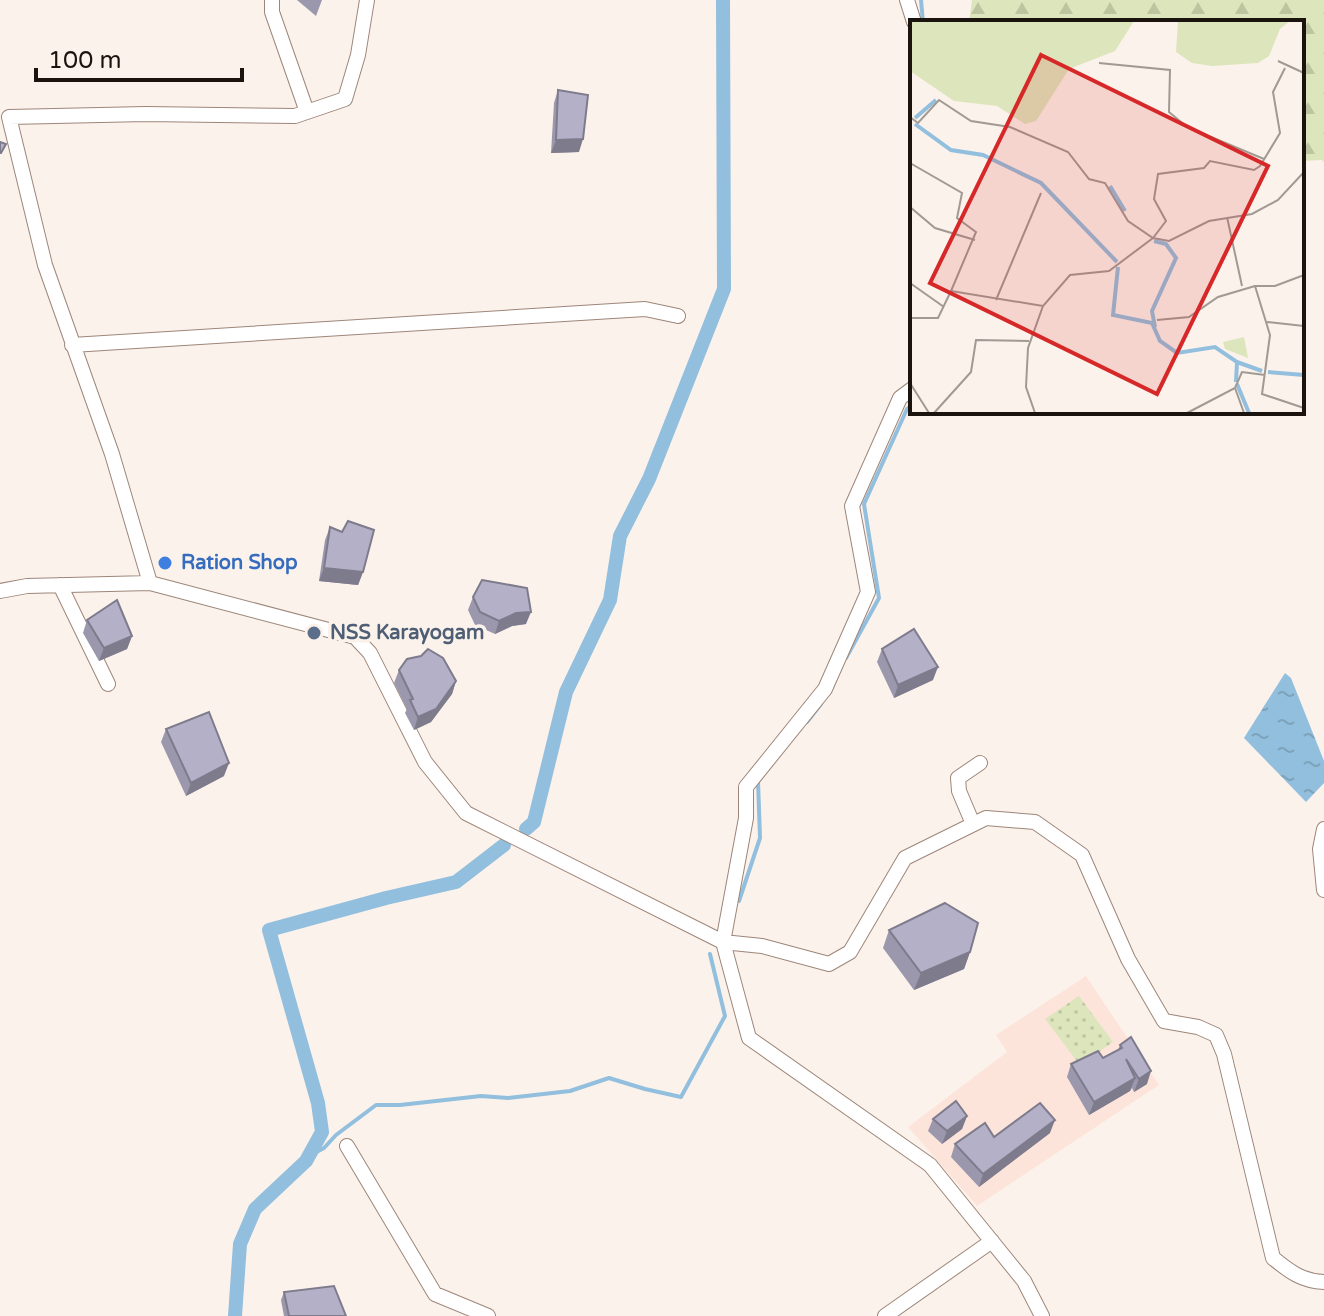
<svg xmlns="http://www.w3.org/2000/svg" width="1324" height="1316" viewBox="0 0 1324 1316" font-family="'Varela Round',sans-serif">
  <defs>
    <pattern id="forest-firs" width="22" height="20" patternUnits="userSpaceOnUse" patternTransform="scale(2)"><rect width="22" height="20" fill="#dde5bc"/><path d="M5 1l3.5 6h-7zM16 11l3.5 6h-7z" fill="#bdc4a0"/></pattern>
    <pattern id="park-dots" width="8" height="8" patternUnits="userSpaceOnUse" patternTransform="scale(2)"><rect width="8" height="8" fill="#dde5bc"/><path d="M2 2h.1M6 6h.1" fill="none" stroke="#bdc4a0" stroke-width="1.8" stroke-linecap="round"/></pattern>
    <pattern id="water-ripples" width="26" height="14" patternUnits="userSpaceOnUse" patternTransform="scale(2)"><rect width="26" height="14" fill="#92bfdd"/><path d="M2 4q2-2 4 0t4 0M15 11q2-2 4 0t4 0" fill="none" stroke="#7da3bc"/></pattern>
  </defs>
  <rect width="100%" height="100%" fill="#fcf2ec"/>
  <path fill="#fde4da" d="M1086,976L1159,1085L977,1206L908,1127L1007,1052L996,1035Z"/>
  <path fill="url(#forest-firs)" d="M972,0H1324V162L1322,160L1302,161V22H969Z"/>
  <path fill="url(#park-dots)" d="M1079,996L1113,1042L1080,1065L1045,1019Z"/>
  <path fill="url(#water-ripples)" d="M1285,673L1291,678L1324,761V783L1306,802L1244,738Z"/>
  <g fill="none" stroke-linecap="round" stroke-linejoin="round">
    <path stroke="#92bfdd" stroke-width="4" d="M921,0L923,22
      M846,658L879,598L864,504L907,409L912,405
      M807,722L821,704
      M739,901L760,838L758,781
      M309,1156L324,1148L336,1135L376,1105H400L481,1096L508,1098L570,1091L609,1078L645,1089L681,1097L725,1016L710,954"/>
    <path stroke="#92bfdd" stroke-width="14" d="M526,829L534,822L566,692L610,600L620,536L649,479L724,289L723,0
      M235,1316L240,1244L255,1209L306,1161L322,1132L318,1103L269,930L386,898L456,882L504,845"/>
    <g stroke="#9d8679" stroke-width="16">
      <path id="minor" d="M272,0V12L307,112
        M907,0L914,22
        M72,345L645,309L678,316
        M912,389L900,398L852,506L868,592L825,689L746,787V818L723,942L749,1038L930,1165L1024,1281L1042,1316
        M150,583L112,454L45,265L9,117L146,114L295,116L345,99L358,55L367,0
        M60,585L108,684
        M0,591L27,586L150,583L355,637L370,653L425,762L466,813L723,942L762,946L829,964L850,952L905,858L986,818L1035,822L1082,855L1128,959L1164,1021L1198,1027L1216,1035L1224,1054L1273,1258C1290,1272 1302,1281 1324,1282
        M973,824L959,791L958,778L980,763
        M1324,829L1320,849L1324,890
        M347,1146L435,1294L488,1316
        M885,1316L992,1241"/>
    </g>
    <use href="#minor" stroke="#fff" stroke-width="14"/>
  </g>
  <path fill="#9b97ac" d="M297,0H322L316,16Z
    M558,90L579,152L551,153L554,103Z
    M330,527L363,572L358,585L319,581L325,540Z
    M473,597L526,624L512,626L495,634L475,625L468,610Z
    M87,620L132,636L127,649L99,661L83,633Z
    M882,649L933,680L894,698L877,662Z
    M399,670L456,681L452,694L431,722L414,730L405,713L407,709L394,683Z
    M166,729L224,776L186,796L161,742Z
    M889,930L970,952L964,969L914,990L883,948Z
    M1120,1045L1147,1084L1134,1092L1132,1088L1130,1091L1089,1115L1067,1077L1071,1064L1103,1058L1118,1050Z
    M967,1116L962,1129L942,1144L928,1131L933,1119Z
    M1050,1133L979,1187L951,1157L955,1144L994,1137Z
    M284,1292L346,1316H284L281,1300Z"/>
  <path fill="#7e7b8c" d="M583,139L579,152L551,153L556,140Z
    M324,568L363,572L358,585L319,581Z
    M531,612L526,624L512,626L495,634L499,621L516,613Z
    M132,636L127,649L99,661L104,648Z
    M938,667L933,680L894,698L898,685Z
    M456,681L452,694L431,722L414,730L418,717Z
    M229,763L224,776L186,796L191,783Z
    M970,952L964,969L914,990L921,973Z
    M1151,1071L1147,1084L1134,1092L1139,1079Z
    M1135,1078L1130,1091L1089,1115L1094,1102Z
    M967,1116L962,1129L942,1144L947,1131Z
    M1055,1120L1050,1133L979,1187L983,1174Z"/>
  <path fill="#b4b0c8" stroke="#7e7b8c" stroke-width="2" d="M558,90L588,95L583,139L556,140Z
    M0,142L6,144L1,153H0Z
    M348,521L374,530L363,572L324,568L330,527L342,532Z
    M482,580L527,588L531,612L516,613L499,621L480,612L473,597Z
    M117,600L132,636L104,648L87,620Z
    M914,629L938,667L898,685L882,649Z
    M428,649L443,658L456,681L436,709L418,717L410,700L413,699L399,670L407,659L421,656Z
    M209,712L229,763L191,783L166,729Z
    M945,903L978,923L970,952L921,973L889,930Z
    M1131,1037L1151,1071L1139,1079L1126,1059L1135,1078L1094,1102L1071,1064L1098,1051L1103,1058L1122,1048L1120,1045Z
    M956,1101L967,1116L947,1131L933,1119Z
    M1040,1103L1055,1120L983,1174L955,1144L985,1123L994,1137Z
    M334,1286L346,1316H289L284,1292Z"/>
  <circle fill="#3f7fe0" stroke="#fcf2ec" stroke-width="3" cx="165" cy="563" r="8"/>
  <circle fill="#5c6f8a" stroke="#fcf2ec" stroke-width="3" cx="314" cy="633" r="8"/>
  <g text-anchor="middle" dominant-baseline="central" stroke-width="7" stroke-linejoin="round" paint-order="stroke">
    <g font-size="20" font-weight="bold" fill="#366cbe" stroke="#fcf2ec" text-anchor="start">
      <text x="181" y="563">Ration Shop</text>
    </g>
    <g font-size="20" font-weight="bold" fill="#4e5e75" stroke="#fcf2ec" text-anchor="start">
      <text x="330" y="633">NSS Karayogam</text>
    </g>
  </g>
  <g transform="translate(910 20)">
    <rect width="394" height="394" fill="#fcf2ec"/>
    <path d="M334,317L338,338L315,329L313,322Z" fill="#dde5bc"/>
    <path d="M0,1H224L205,31L159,49L126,101L115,104L87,86L44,81L0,51ZM268,1H380L370,9L359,36L348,43L302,46L282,43L266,32Z" fill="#dde5bc"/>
    <path fill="none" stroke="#92bfdd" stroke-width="4" d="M5,98L26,80M5,104L41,130L73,135L131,163L207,242M200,166L215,191M244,221L256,224L266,238L242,291L245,307M208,247L203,295L242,303L250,321L267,333L305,327L327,342L326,362M327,342L352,351M358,352L394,355M327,364L339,393"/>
    <path fill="none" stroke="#a29993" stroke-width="2" d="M368,41L394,53M189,43L260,50L259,92L277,107L354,139M0,97L8,103L29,80L61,101L100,107L158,132L179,159L195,163L218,201L243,218L259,221L299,201L342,194L368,180L394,152M0,143L52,173L47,198L66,212L41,271L133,286M0,187L25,208L65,220M317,197L332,266M394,255L365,266H345L360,315L352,374L394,388M0,263L34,287M86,280L131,173M0,298H28L41,271M247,300L279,297L308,277L345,266M357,302L394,306M0,363L19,393M325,368L334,393M24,393L61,352L66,320L119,321M125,393L116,367L118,328L133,286L160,255L199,251L243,218L256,201L244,179L248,154L294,148L300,141L344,150L350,146L370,113L363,72L375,48M277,393L325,368L332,352L355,355"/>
    <path fill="#d62828" fill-opacity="0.15" stroke="#d62828" stroke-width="4" d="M131,35L358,146L247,374L20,263Z"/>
    <rect width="394" height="394" fill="none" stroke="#1b130e" stroke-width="4"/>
  </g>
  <path d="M36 68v12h206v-12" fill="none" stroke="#1b130e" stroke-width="4"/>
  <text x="48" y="68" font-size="24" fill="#1b130e" stroke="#fcf2ec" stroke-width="6" paint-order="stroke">100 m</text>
</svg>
